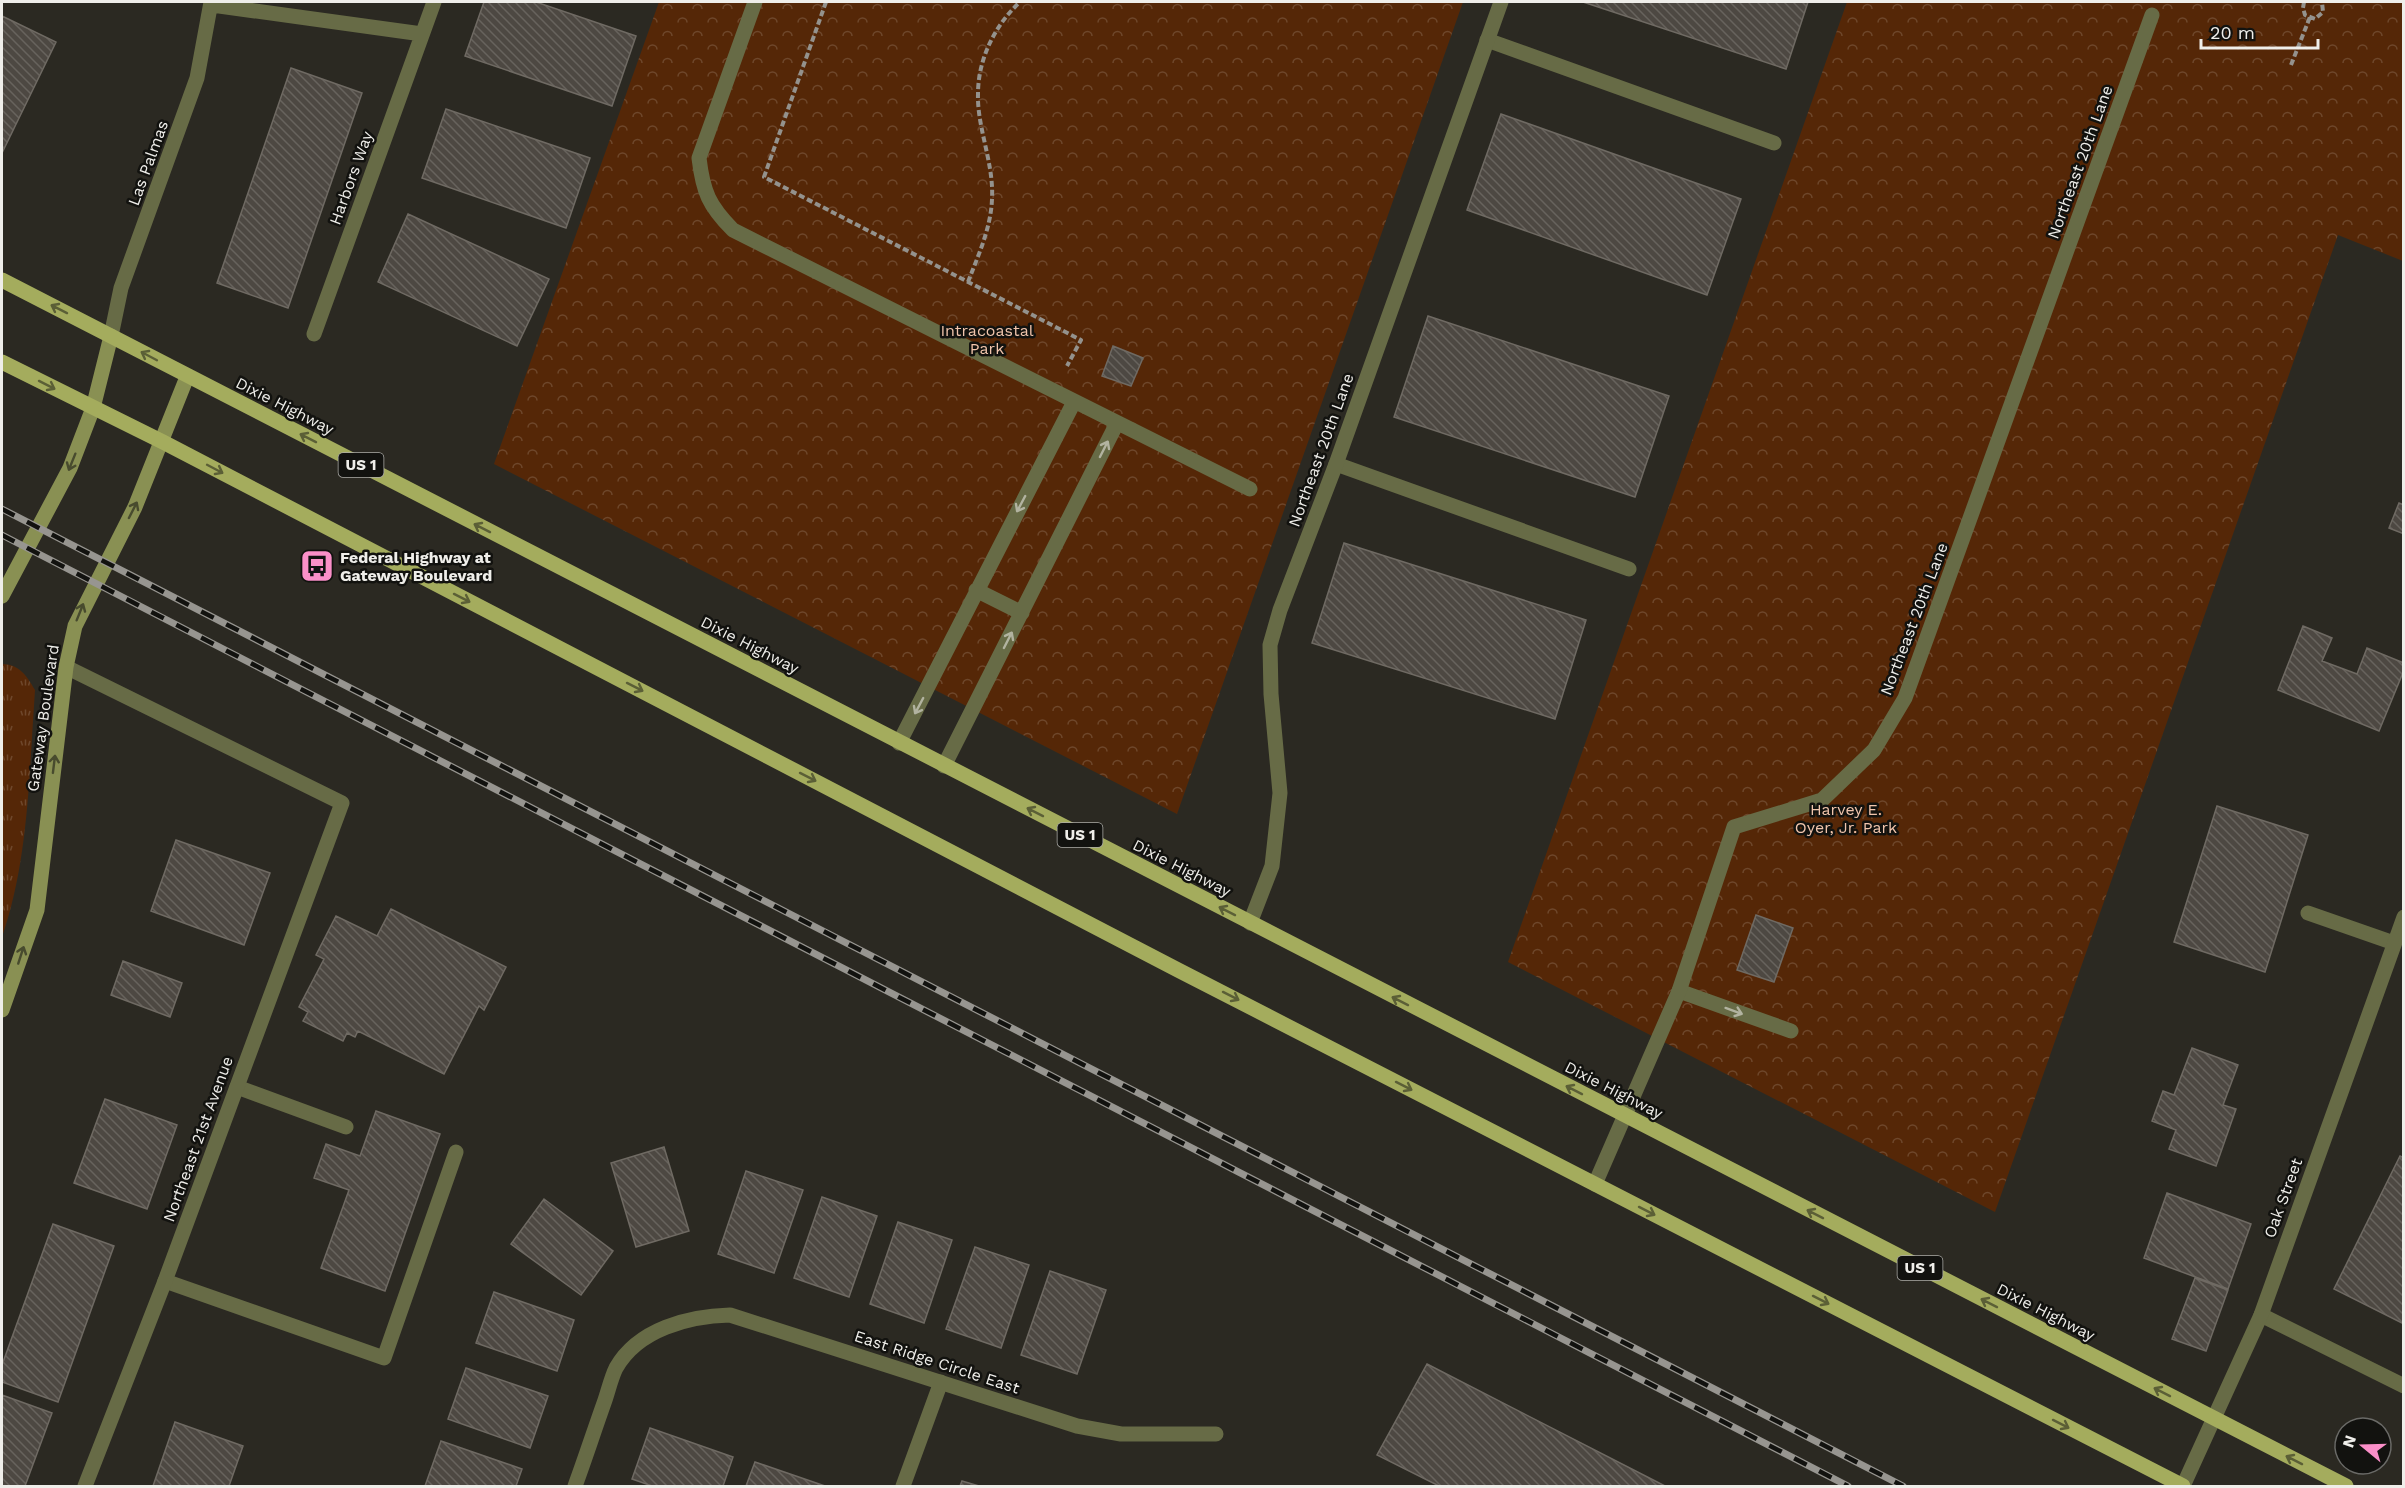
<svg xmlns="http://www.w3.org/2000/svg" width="2405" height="1488" viewBox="0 0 2405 1488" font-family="'Work Sans',sans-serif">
  <defs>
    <pattern id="grass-tufts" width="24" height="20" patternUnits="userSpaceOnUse" patternTransform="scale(1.5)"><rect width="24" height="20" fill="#552707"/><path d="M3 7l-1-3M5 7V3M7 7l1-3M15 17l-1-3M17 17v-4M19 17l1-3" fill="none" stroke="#6e472b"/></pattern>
    <pattern id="park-crowns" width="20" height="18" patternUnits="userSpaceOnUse" patternTransform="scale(1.5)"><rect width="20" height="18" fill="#552707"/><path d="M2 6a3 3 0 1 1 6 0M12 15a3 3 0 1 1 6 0" fill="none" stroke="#6e472b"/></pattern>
    <pattern id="building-back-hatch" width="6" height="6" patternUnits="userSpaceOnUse" patternTransform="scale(1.5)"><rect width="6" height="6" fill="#4d4842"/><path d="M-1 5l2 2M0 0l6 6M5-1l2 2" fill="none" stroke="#67635d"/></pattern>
  </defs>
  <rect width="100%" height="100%" fill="#2b2922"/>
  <path fill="url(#grass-tufts)" d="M2,664C19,664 27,676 35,690C29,773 29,859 2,937Z"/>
  <path fill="url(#park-crowns)" d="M659,2H1463L1177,814L494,464Z
    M1847,2H2403V261L2338,235L1995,1212L1508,962Z"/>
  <path fill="url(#building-back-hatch)" stroke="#6f6a63" stroke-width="1.5" d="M484,2H536L636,36L612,106L465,56Z
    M1583,2H1808L1786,69Z
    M2,16L56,42L2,153Z
    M291,68L362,93L288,308L217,283Z
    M446,109L590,158L566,228L422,178Z
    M1501,114L1741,199L1707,295L1467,210Z
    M408,214L549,279L517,346L378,282Z
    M1428,316L1669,396L1635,497L1394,417Z
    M1113,346L1143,358L1131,386L1102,376Z
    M2399,503L2404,505V534L2389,528Z
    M1344,543L1586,620L1555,719L1312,643Z
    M2303,626L2332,638L2322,661L2357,674L2367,648L2404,663V670L2379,731L2278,690Z
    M2217,806L2308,835L2265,972L2174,942Z
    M176,840L270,873L244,945L151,911Z
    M391,909L506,967L484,1010L479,1006L444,1074L358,1031L355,1037L347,1033L343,1041L303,1021L308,1012L299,1007L324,959L316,955L336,916L377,936Z
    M1756,915L1793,928L1774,982L1737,970Z
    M123,961L182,983L170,1017L111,995Z
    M2192,1048L2238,1065L2223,1105L2236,1109L2216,1166L2169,1149L2176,1130L2152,1121L2163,1091L2174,1095Z
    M105,1099L177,1125L147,1209L74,1183Z
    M376,1111L440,1134L385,1291L321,1268L349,1190L314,1178L326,1144L360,1156Z
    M664,1147L689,1231L636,1247L611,1163Z
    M2400,1156L2404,1158V1324L2334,1289Z
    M746,1171L803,1190L774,1273L718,1254Z
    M2167,1193L2251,1224L2228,1289L2144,1258Z
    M822,1197L877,1216L849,1297L794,1278Z
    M544,1199L613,1251L581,1295L511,1244Z
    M898,1222L952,1240L924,1323L870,1304Z
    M53,1224L114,1246L58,1402L2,1382V1365Z
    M975,1247L1029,1265L1001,1348L946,1329Z
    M1050,1271L1106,1290L1077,1374L1021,1355Z
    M2195,1278L2228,1290L2206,1351L2172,1339Z
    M494,1292L574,1320L557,1371L476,1343Z
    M1427,1364L1665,1486H1439L1377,1455Z
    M466,1368L548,1396L530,1448L448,1419Z
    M2,1395L52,1413L25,1486H2Z
    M175,1422L243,1446L229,1486H153Z
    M650,1428L733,1457L723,1486H652L632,1479Z
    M441,1441L522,1469L516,1486H425Z
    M755,1462L825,1486H746Z
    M962,1481L979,1486H960Z"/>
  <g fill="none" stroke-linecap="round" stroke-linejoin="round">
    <path stroke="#94928d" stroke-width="4" stroke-dasharray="6 3" stroke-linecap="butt" d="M826,2L764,177L1081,340L1067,366
      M2304,2L2303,8L2305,15L2315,19L2323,12L2322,2
      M2291,65L2310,17
      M968,282C978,256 991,228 992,199C994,163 977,128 978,94C978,59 995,25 1020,2"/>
    <path stroke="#676b46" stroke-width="15" d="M755,2L699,158C703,192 709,206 733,230L1250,489
      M1487,40L1774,143
      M1336,464L1629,569
      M976,590L1022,613
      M899,743L1074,402
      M944,766L1117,423
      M2308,913L2394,943
      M1679,991L1791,1031
      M237,1087L346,1127
      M165,1281L384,1358L456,1152
      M2261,1315L2404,1386"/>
    <path stroke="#676b46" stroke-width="15" d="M212,5L422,34
      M314,334L434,2
      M111,336L121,288L197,78L211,2
      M66,667L342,803L165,1281L85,1486
      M1250,923L1272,866L1280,793L1271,694L1270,645L1280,610L1336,464L1501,2
      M1595,1184L1679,991L1734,827L1822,800L1874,750L1905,698L2152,15
      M575,1486C585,1459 594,1431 604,1403C608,1392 611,1378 616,1368C638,1329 689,1316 730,1315L1077,1426L1121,1434H1216
      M903,1486L941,1382
      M2183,1486L2261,1315L2404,917"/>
    <path stroke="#899053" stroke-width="15" d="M2,596L70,468L93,408L111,336
      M2,1010L37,910L66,667L75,626L135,507L187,377"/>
    <path stroke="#a4ac5d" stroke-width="15" d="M2,280L2346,1486
      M2,362L163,442L1178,970L2183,1486"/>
    <g stroke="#979590" stroke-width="7">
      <path id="rail" d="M2,509L1903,1486
        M2,535L1848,1486"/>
    </g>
    <use href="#rail" stroke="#12120f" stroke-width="4.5" stroke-dasharray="14" stroke-linecap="butt"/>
  </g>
  <defs><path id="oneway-shaft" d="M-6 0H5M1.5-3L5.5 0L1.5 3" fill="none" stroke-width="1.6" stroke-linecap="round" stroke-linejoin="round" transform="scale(1.5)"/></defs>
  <g stroke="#5b5f36">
    <use href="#oneway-shaft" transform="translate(59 309) rotate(-153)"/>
    <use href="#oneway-shaft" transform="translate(149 356) rotate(-152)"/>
    <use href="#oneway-shaft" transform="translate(47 385) rotate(27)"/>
    <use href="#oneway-shaft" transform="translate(308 438) rotate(-153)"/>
    <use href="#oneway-shaft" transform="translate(215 469) rotate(28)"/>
    <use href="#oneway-shaft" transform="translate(482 528) rotate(-153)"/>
    <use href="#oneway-shaft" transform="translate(462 598) rotate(27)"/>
    <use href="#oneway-shaft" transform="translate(635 687) rotate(27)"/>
    <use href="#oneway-shaft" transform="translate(808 777) rotate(27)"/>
    <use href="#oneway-shaft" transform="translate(1035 812) rotate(-153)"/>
    <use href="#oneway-shaft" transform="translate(1227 911) rotate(-153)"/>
    <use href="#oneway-shaft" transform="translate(1231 996) rotate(27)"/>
    <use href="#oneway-shaft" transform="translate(1400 1001) rotate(-153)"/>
    <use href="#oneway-shaft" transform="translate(1404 1086) rotate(27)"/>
    <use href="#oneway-shaft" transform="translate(1574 1090) rotate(-153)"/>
    <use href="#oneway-shaft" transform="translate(1647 1211) rotate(27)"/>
    <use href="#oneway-shaft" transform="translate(1815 1214) rotate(-153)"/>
    <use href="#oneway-shaft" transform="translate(1821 1300) rotate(27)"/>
    <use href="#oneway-shaft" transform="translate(1989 1303) rotate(-153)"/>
    <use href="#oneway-shaft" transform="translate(2162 1392) rotate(-153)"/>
    <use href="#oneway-shaft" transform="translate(2061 1424) rotate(27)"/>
    <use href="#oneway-shaft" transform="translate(2294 1460) rotate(-153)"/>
  </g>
  <g stroke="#b2b3a0">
    <use href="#oneway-shaft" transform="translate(1104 449) rotate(-63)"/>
    <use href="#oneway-shaft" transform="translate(1021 504) rotate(118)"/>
    <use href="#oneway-shaft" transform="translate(1008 640) rotate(-63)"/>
    <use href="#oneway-shaft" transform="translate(919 706) rotate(118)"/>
    <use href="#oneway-shaft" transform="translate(1734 1011) rotate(20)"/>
  </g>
  <g stroke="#484b2e">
    <use href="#oneway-shaft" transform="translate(72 462) rotate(112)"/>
    <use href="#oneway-shaft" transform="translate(133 510) rotate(-63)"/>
    <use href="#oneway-shaft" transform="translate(80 612) rotate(-68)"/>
    <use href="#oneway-shaft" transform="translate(54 764) rotate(-83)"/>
    <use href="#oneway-shaft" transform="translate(21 955) rotate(-72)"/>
  </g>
  <defs>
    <g id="bus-square" transform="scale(1.725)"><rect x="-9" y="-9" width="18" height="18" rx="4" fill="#fa8fc8" stroke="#12120f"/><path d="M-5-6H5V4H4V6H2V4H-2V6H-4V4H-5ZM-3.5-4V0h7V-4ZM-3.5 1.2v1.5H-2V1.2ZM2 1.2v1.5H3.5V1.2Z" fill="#111"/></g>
  </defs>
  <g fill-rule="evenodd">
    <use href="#bus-square" x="317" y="566"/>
  </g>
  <g text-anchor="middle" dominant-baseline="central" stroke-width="5" stroke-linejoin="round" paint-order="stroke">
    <g fill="#12120f" stroke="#adaca8" stroke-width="1.5">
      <rect x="338.5" y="453" width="45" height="24" rx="4.5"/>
      <rect x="1057.5" y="823" width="45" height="24" rx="4.5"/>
      <rect x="1897.5" y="1256" width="45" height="24" rx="4.5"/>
    </g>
    <g font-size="15" font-weight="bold" fill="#efeeea">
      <text x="361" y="465">US 1</text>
      <text x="1080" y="835">US 1</text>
      <text x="1920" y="1268">US 1</text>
    </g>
    <g font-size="16" fill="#efeeea" stroke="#12120f">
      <text transform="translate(2080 162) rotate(-70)">Northeast 20th Lane</text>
      <text transform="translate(148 163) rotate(-70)">Las Palmas</text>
      <text transform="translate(351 178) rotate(-70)">Harbors Way</text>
      <text transform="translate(285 406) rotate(27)">Dixie Highway</text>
      <text transform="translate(1321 450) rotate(-70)">Northeast 20th Lane</text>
      <text transform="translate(1914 619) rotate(-69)">Northeast 20th Lane</text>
      <text transform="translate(750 645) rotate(27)">Dixie Highway</text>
      <text transform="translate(43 718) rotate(-82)">Gateway Boulevard</text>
      <text transform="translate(1182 868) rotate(27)">Dixie Highway</text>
      <text transform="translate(1614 1090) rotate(27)">Dixie Highway</text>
      <text transform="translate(198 1139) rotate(-70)">Northeast 21st Avenue</text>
      <text transform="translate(2283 1198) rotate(-70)">Oak Street</text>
      <text transform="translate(2046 1312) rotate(27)">Dixie Highway</text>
      <text transform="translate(937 1362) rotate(18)">East Ridge Circle East</text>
    </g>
    <g font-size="16" fill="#f1c5ac" stroke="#12120f">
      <text x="987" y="330">Intracoastal<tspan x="987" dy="18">Park</tspan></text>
      <text x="1846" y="809">Harvey E.<tspan x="1846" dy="18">Oyer, Jr. Park</tspan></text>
    </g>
    <g font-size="16" font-weight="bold" fill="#efeeea" stroke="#12120f" text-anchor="start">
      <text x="340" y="557">Federal Highway at<tspan x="340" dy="18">Gateway Boulevard</tspan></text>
    </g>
  </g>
  <rect width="2405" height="1488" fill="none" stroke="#efeeea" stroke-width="6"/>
  <g transform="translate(2363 1446) rotate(289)"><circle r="28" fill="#12120f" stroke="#6a6a67" stroke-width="1.5"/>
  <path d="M0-4.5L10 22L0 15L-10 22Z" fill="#fa8fc8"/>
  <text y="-9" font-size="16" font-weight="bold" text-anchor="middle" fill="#efeeea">N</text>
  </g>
  <path d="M2201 39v9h117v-9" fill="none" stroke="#efeeea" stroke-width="3"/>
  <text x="2210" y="39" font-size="18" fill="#efeeea" stroke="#12120f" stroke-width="4.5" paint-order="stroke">20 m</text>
</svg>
